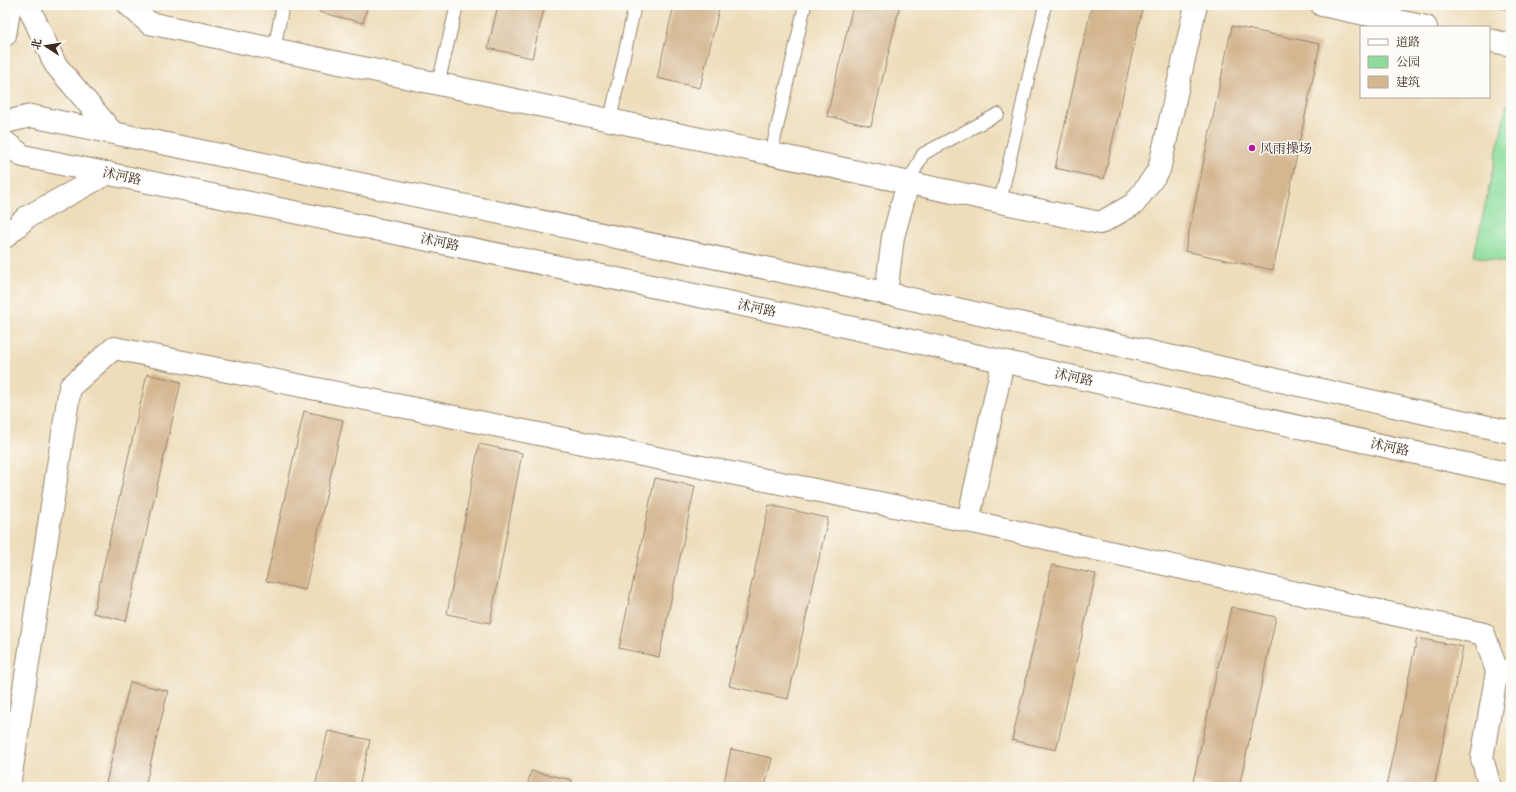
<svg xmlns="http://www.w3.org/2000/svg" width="1516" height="792" viewBox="0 0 1516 792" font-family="'Gentium Book Plus','Noto Serif SC',serif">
  <rect width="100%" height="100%" fill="#fdfcf7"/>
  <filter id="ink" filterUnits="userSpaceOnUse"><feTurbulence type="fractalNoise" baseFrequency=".025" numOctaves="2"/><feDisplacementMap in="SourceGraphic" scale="8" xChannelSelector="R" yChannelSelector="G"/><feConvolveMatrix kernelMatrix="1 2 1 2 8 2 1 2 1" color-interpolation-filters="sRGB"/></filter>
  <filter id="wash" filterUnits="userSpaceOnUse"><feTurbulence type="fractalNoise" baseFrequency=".012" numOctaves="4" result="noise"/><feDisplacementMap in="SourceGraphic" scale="16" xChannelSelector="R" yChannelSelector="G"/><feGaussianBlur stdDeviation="0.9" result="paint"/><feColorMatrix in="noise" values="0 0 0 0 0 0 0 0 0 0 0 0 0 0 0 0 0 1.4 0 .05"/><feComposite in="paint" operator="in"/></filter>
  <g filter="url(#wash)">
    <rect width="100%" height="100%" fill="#edb"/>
    <path fill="#8cdd9c" stroke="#64845d" d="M1507,104H1511V264L1474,256Z"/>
    <g id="blocks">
      <path fill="#d4b690" d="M321,5H368L363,23L319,12Z
        M498,5H545L532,58L488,48Z
        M674,5H720L700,88L657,78Z
        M853,5H900L871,126L827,116Z
        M1092,5H1143L1104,179L1055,168Z
        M1490,5H1511V10L1490,6Z
        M1232,26L1320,44L1273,270L1185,251Z
        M147,374L181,382L126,621L93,613Z
        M304,411L343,420L305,590L266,581Z
        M479,444L522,453L490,623L447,614Z
        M655,478L695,486L659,657L619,648Z
        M769,505L828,518L788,699L729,686Z
        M1052,565L1096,574L1056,750L1012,740Z
        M1231,607L1276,617L1239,787H1216L1193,782Z
        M1417,638L1463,647L1434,787H1386Z
        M130,682L168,691L145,787H105Z
        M328,731L370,740L359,787H315Z
        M731,749L772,758L765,787H723Z
        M531,771L572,780L570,787H527Z"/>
    </g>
  </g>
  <g filter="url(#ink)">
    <use href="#blocks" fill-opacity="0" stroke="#94846c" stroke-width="1"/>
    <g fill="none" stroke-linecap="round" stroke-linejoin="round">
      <g stroke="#94846c" stroke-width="14">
        <path id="service" d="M274,49L283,5
          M438,84L457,5
          M610,120L635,5
          M771,154L805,5
          M908,183L923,154L998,114
          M1000,202L1045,5"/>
      </g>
      <g stroke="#94846c" stroke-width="24">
        <path id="minor" d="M129,5L149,23L1100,223L1134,204L1159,170L1196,5
          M1322,5L1426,27
          M1489,40L1511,45
          M886,294L893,237L908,183
          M968,521L1003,362
          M9,787L70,387L114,348L968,521L1484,634L1497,671L1482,758L1490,787"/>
      </g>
      <g stroke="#94846c" stroke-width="24">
        <path id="tertiary" d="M5,35L10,5"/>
      </g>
      <g stroke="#94846c" stroke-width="24">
        <path id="primary" d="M28,5L55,64L113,133
          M5,122L31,116L853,286L1511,432
          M5,142L23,156L844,326L1511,474
          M5,237L27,217L108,173"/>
      </g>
      <use href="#service" stroke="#fff" stroke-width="12"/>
      <use href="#minor" stroke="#fff" stroke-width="22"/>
      <use href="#tertiary" stroke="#fff" stroke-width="22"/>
      <use href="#primary" stroke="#fff" stroke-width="22"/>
    </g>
  </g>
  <circle fill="#b5179e" stroke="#fdfcf7" stroke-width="1.5" cx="1252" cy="148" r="4"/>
  <g text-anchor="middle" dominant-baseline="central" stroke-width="3" stroke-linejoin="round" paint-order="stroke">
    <g font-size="13" fill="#3b2a1e" stroke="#fdfcf7" text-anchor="start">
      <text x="1260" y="148">风雨操场</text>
    </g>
    <g font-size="13" fill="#3b2a1e" stroke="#fdfcf7">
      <text transform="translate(122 176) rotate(12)">沭河路</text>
      <text transform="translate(440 242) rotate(12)">沭河路</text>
      <text transform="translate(757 308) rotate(12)">沭河路</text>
      <text transform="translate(1074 377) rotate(12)">沭河路</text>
      <text transform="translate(1390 447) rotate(12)">沭河路</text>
    </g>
  </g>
  <rect width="1516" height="792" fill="none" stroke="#fdfcf7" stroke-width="20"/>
  <rect x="1360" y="26" width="130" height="72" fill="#fdfcf7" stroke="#afa8a0"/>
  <rect x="1368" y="39" width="20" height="6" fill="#ffffff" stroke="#afa8a0"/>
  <text x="1396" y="46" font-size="12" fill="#3b2a1e">道路</text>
  <rect x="1368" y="56" width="20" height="12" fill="#8cdd9c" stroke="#afa8a0"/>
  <text x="1396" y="66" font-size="12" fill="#3b2a1e">公园</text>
  <rect x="1368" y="76" width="20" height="12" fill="#d4b690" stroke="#afa8a0"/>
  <text x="1396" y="86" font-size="12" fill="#3b2a1e">建筑</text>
  <g transform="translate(46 46) rotate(282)" stroke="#fdfcf7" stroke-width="3" paint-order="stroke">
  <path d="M0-3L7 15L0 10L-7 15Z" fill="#3b2a1e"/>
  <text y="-6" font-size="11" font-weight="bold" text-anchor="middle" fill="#3b2a1e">北</text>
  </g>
</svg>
